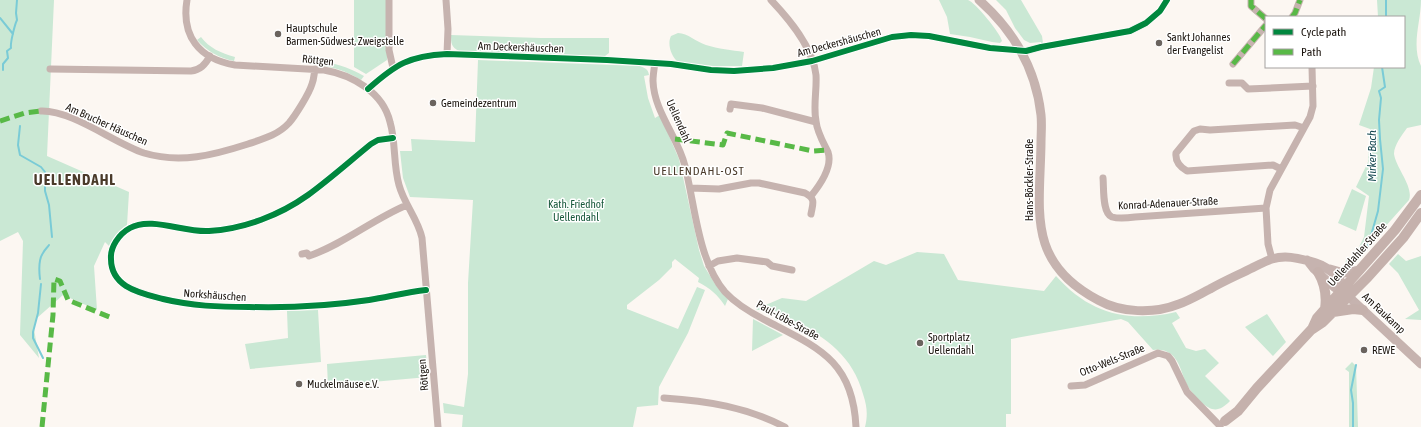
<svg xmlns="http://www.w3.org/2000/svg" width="1421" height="427" viewBox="0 0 1421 427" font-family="'Asap Condensed',sans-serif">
  <rect width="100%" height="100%" fill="#fcf7f2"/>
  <path fill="#cae8d4" d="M0,0H54L47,156L129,192L127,225C118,231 114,237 109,246L105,242L94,266L97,310L63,295L37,318L34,329L39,358L20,335L23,241L18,232L0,241Z
    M354,0H387V60L366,74L354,67Z
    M939,0C947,0 961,0 968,0C975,2 1001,34 1002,41L1000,43L992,42L970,37L950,34L947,17Z
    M996,0H1021L1042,36L1043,43L1041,44V42L1030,43L1024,40L1015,28L1006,10Z
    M1377,0H1421C1421,22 1411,45 1421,66V125L1407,128C1402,135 1394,145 1394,154C1396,168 1414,187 1409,200L1350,266L1344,268L1347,257H1354L1364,237L1369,196L1356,187L1368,162L1370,129L1359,125L1371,88L1374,67H1404V17H1378Z
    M678,33C688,33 696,42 706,45C718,49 732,50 744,52L742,66H713L678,62C671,56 667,44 671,36Z
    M451,35L541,38H609V53L605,56L459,51C451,47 451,43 451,35Z
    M201,37C209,48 221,53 235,57L234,61C219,58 207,51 197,40Z
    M478,60L640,66C645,68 648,69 649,75L644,76L648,98L655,118L660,115L679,159L699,250L704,266L717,287L728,299L725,306C717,294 711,289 698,282L699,278L675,259L672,262V267L659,280L627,305V309L678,329L697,287L705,290L688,333L659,387L658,405L637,407L633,427H462L463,415L444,413L443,403L464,407L468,374V283L473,200L410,197L403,178L400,151H412L411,139L475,142Z
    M314,61C333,62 348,67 364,76L361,80C346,71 332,66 314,65Z
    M1352,189L1366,196L1356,231L1338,223Z
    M917,252L944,254L958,280L1044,291L1056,276C1090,314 1128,323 1176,312L1180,318L1172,323L1186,348L1196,351L1205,349L1219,363L1205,376L1230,401C1220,411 1213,413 1201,402C1196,397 1191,392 1187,385C1182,375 1180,361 1171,354C1166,350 1160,349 1153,350L1128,322L1121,319L1011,339V414H1006V427H865C868,415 867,406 863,394C853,357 827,338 794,321C787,317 778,311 770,309C767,308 762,310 758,310L756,309L782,298L806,301L874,261L886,265Z
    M1398,254L1406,261L1421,256V320L1405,319L1419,310L1398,273L1389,264Z
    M318,310L321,362L250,369L245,344L288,338L287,311Z
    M1267,314L1286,342L1273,356L1245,327Z
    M753,319L783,335L752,351Z
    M426,355L428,377L328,386L327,364Z
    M1352,362L1356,366L1358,427H1349V372L1345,369Z"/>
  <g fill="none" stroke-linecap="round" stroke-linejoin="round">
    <path stroke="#7acbd6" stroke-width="2" d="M1386,17V0
      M0,18L13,34
      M3,70V64L8,58L7,51L11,48C10,43 15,24 17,20L16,13L17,0
      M20,126L18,145L20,155L41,167L45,172V191L49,205L52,237
      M1368,246L1378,211L1383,169L1380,139L1379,120L1381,98L1379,91L1385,87L1382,67
      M40,279C39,271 38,260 43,253C45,249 47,248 49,245
      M41,284L38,313L33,332V338L43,358
      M1353,427V403L1351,390L1356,365"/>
    <path stroke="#c6b3af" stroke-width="7" d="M187,0C181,36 199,59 235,65L324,70C352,75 383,92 390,122C396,142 393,164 399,185C404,204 418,219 422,238L438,427
      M389,0V50L393,68
      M446,0L448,29L447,54
      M771,0C789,19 813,47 816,75C817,90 813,106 816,121C817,132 823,142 828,152C833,167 820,185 811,196
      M1251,0V6L1266,19
      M1292,17L1295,13L1300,0
      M655,63C654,69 653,75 653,81C654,112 678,137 685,166C695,205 698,261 725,292C737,305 751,313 767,321C819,348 853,361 856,427
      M1233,64L1266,25
      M50,69L191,71C200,70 205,65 210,56
      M1229,83H1242L1248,89L1313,86
      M368,89C396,64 409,56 447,54L607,60L671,64L711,70L734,71L773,68L812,61L892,37L911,35L929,36L990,48L1026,51L1041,47L1130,31L1146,23L1160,11L1167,0
      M730,109L731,104L762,108L816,122
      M41,111C72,110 114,143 144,153C180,164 214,155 248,144C263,139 278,135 289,123C295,116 309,94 312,84C314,79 314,74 315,69
      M393,138L378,140L371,144C350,161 330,179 308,195C280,215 244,229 209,231C185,233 151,216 130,228C119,234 110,247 111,259C111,271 117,280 126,286C137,293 151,296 163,299C192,306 219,307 249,307C289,308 329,306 369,300C388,297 407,292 426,290
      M1281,169L1273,165L1187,171C1180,167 1175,162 1176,153L1194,131L1200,129L1210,130L1295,125L1304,128
      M1103,178C1104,188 1102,213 1112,217C1119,219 1128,218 1135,217L1266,208
      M690,188L719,189L751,183H759L805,193C816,199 813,203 811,214
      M302,254L307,253L309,256C344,244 373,219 407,205
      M1272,259L1268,244L1266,208L1270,190L1310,117L1313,106L1312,67
      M709,266L718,261L737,258L767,262L772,266L792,270
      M1071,386L1085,385L1158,353L1168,356L1172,361L1187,392L1220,426
      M664,398C708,401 746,407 785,427"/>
    <path stroke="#c6b3af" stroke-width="9" d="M979,0C1014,31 1036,69 1041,115C1042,124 1041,134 1041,143C1040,211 1026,262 1098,300C1121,313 1154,314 1179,304C1190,300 1200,294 1210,289C1224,281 1238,275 1252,268C1259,265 1265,261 1272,259C1285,255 1297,258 1309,261C1327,265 1340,277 1348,293
      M1307,260L1314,269L1334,287L1349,297L1421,364
      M1330,269L1344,273L1360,270"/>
    <path stroke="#c5b1ac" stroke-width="10" d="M1318,272C1325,284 1327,296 1325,309
      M1333,312L1353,309L1363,310
      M1312,329L1317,318L1395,230L1421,195
      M1225,421L1238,411L1257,388L1311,330L1323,322L1368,277L1403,238L1421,213"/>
    <path stroke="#58b947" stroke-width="5" stroke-dasharray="10 5" stroke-linecap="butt" d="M1251,0V6L1266,19
      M1292,17L1295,13L1300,0
      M1233,64L1266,25
      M0,121L25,113L41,111
      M675,139L723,145L727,133L813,151L827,150
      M42,427L53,315L54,279L60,281L68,300L112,318"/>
    <g stroke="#fff" stroke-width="8">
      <path id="cycleway" d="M368,89C396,64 409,56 447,54L607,60L671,64L711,70L734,71L773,68L812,61L892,37L911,35L929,36L990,48L1026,51L1041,47L1130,31L1146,23L1160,11L1167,0
        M393,138L378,140L371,144C350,161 330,179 308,195C280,215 244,229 209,231C185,233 151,216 130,228C119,234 110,247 111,259C111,271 117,280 126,286C137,293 151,296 163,299C192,306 219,307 249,307C289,308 329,306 369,300C388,297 407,292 426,290"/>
    </g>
    <use href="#cycleway" stroke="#00873e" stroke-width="6"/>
  </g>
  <g fill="#6a635e" stroke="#fff" stroke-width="1.5">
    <circle cx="278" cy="34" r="4"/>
    <circle cx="1159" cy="43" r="4"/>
    <circle cx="433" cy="103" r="4"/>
    <circle cx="920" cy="343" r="4"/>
    <circle cx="1364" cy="350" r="4"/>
    <circle cx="299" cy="384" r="4"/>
  </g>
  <g text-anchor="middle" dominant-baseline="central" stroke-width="3" stroke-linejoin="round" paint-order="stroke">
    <g font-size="11" fill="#1b140e" stroke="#fff" text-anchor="start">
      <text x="286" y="28">Hauptschule<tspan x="286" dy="13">Barmen-Südwest, Zweigstelle</tspan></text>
      <text x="1167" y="37">Sankt Johannes<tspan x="1167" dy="13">der Evangelist</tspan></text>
      <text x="441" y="103">Gemeindezentrum</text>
      <text x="928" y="337">Sportplatz<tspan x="928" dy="13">Uellendahl</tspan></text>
      <text x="1372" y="350">REWE</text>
      <text x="307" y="384">Muckelmäuse e.V.</text>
    </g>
    <g font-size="11" fill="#1b140e" stroke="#fff">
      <text transform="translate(839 42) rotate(-15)">Am Deckershäuschen</text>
      <text transform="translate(521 47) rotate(2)">Am Deckershäuschen</text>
      <text transform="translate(318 60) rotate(6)">Röttgen</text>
      <text transform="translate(679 121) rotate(66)">Uellendahl</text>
      <text transform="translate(107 124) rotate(24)">Am Brucher Häuschen</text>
      <text transform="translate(1029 180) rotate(-90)">Hans-Böckler-Straße</text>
      <text transform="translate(1168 203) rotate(-3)">Konrad-Adenauer-Straße</text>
      <text transform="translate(1357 254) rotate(-48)">Uellendahler Straße</text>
      <text transform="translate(215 295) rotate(4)">Norkshäuschen</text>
      <text transform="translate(1384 313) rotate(43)">Am Raukamp</text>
      <text transform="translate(788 320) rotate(29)">Paul-Löbe-Straße</text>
      <text transform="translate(1112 360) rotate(-22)">Otto-Wels-Straße</text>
      <text transform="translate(423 375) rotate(-95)">Röttgen</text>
    </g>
    <g font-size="11" fill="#17583b" stroke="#fff">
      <text x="576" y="204">Kath. Friedhof<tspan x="576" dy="13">Uellendahl</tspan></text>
    </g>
    <g font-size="12" font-style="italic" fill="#164951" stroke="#fff">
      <text transform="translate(1372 156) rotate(-90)">Mirker Bach</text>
    </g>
    <g font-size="12" letter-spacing="1" fill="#4a3a2a" stroke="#fff">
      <text x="699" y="171">UELLENDAHL-OST</text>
    </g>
    <g font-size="15" font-weight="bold" letter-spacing="1" fill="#4a3a2a" stroke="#fff">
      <text x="75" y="179">UELLENDAHL</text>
    </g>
  </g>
  <rect x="1265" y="16" width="140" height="52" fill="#ffffff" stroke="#a4a19f"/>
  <rect x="1273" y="29" width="20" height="6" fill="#00873e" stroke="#a4a19f"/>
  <text x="1301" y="36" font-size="12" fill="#1b140e">Cycle path</text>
  <rect x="1273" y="49" width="20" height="6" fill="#58b947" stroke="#a4a19f"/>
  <text x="1301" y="56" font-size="12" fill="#1b140e">Path</text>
</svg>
